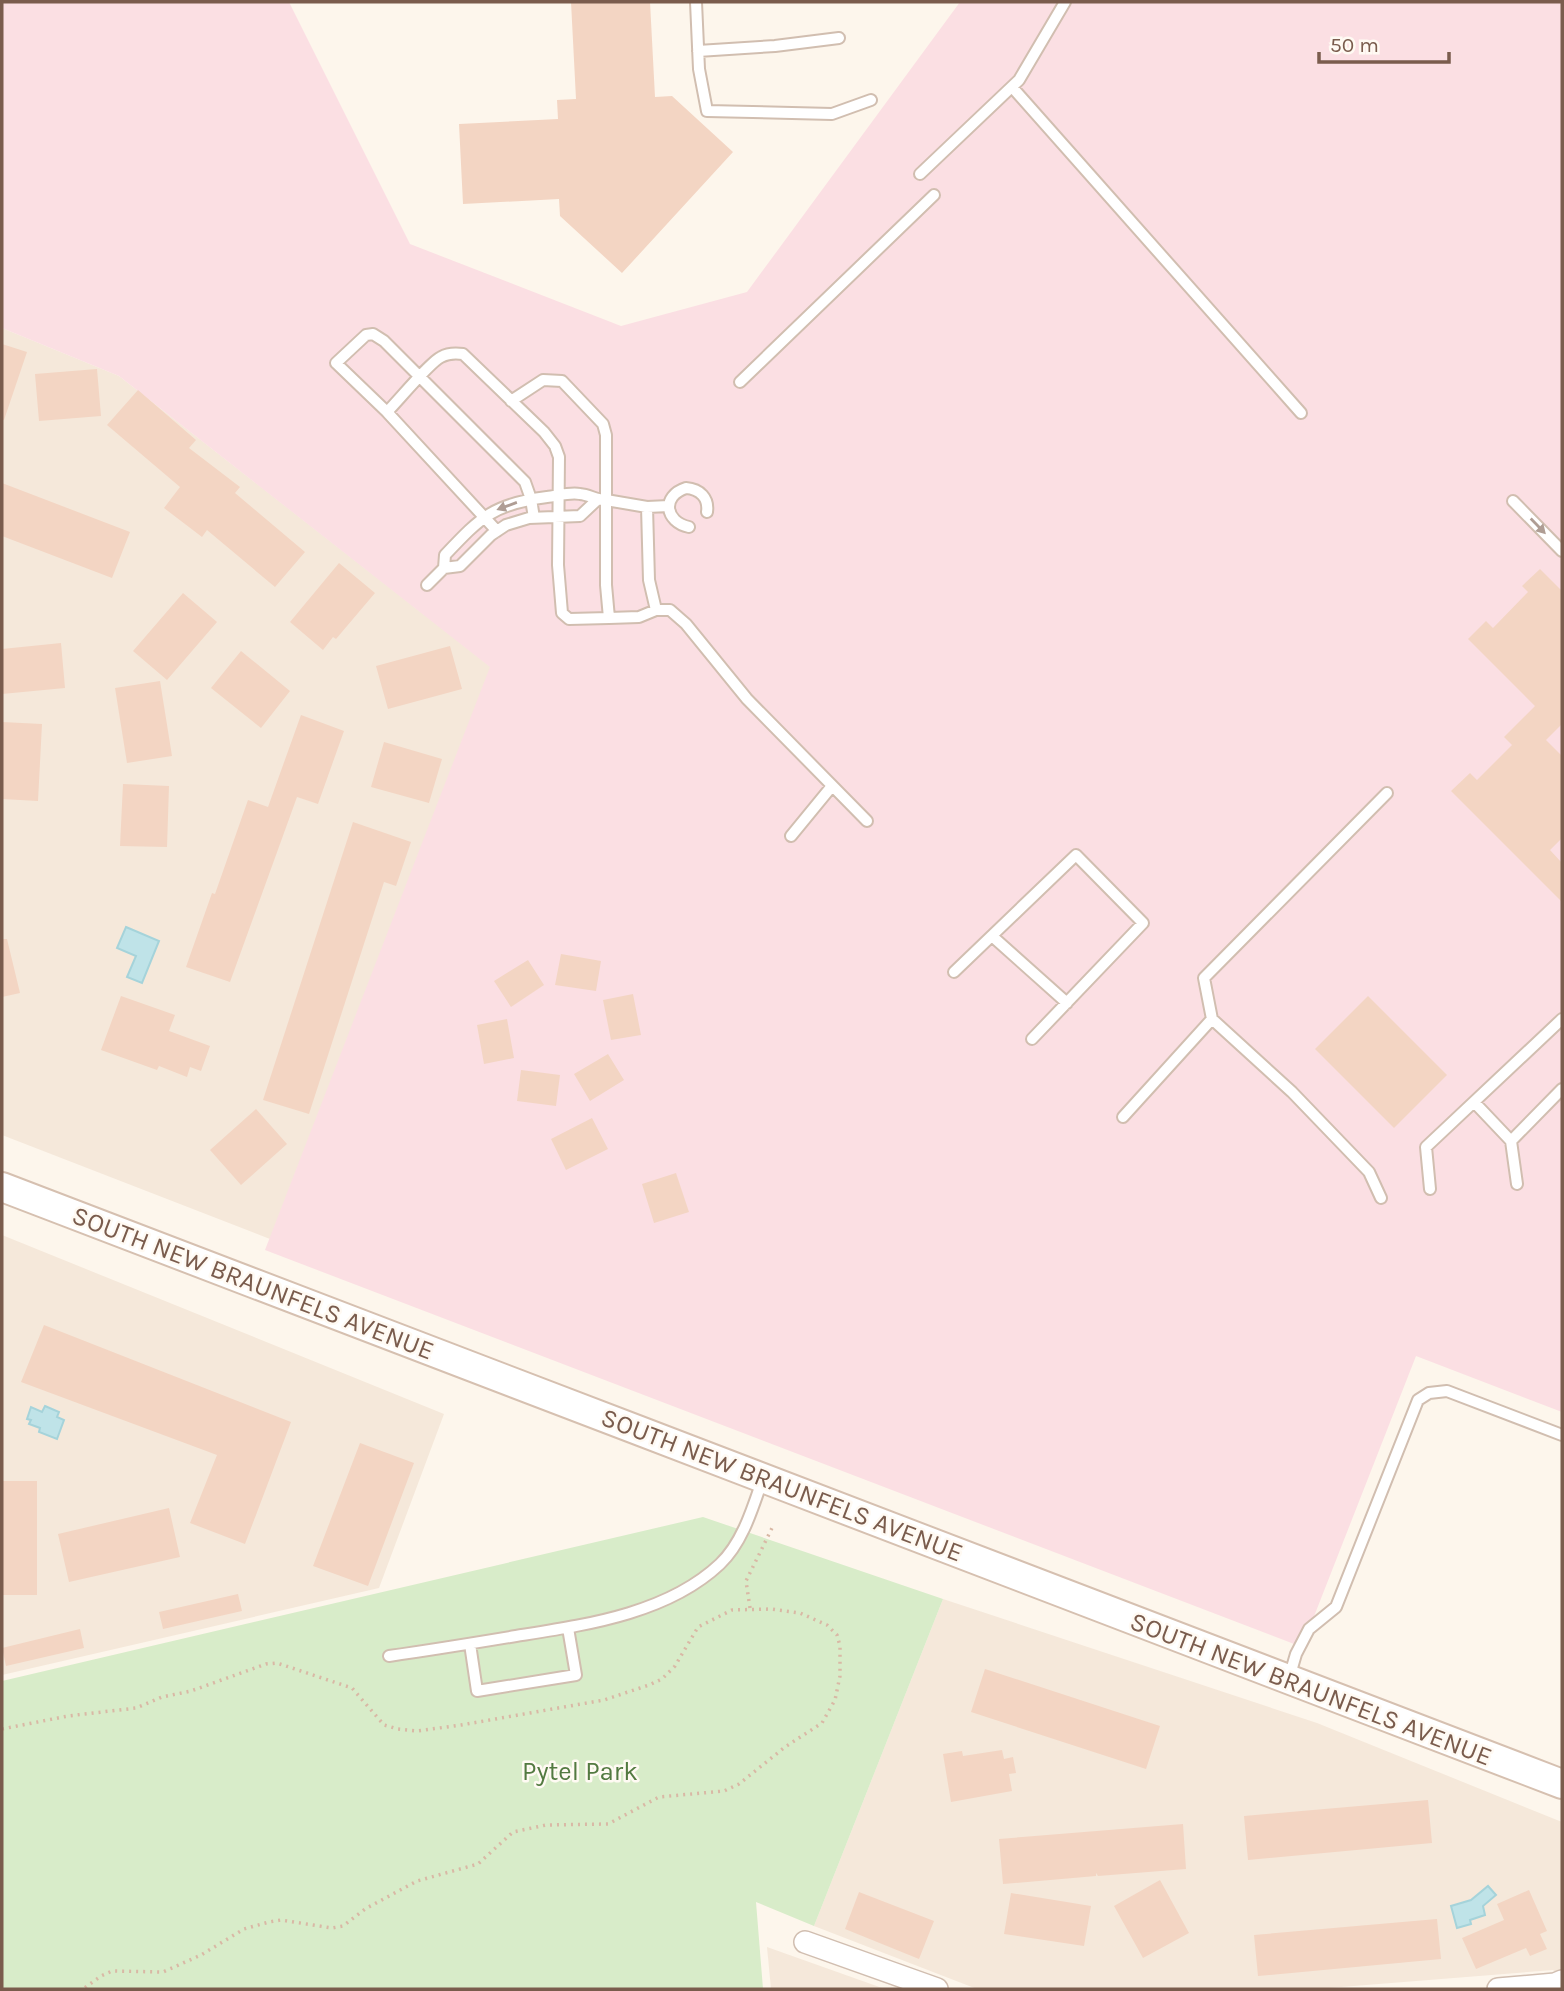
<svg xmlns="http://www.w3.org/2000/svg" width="1564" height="1991" viewBox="0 0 1564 1991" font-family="Karla,sans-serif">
  <rect width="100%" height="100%" fill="#fdf6ec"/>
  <path fill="#f5e8da" d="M2,328L119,376L491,667L270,1239L2,1135Z
    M2,1235L444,1414L379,1588L2,1675Z
    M943,1599L1317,1723L1562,1822V1978L1553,1970L1316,1989H977L814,1926Z
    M767,1947L885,1989H771Z"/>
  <path fill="#fbdfe3" d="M2,2H289L410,244L621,326L747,292L960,2H1562V1412L1416,1356L1302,1647L265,1250L490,667L119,376L2,328Z"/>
  <path fill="#d8ecc9" d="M703,1517L943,1599L814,1926L756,1902L763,1989H2V1681Z"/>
  <path fill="#bfe3e8" stroke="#a5d3da" stroke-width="2" d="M126,927L159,941L142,983L127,977L136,956L117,948Z
    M45,1406L59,1412L57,1417L64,1420L57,1439L39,1432L40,1428L29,1424L31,1420L27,1419L31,1407L42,1412Z
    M1488,1886L1496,1895L1483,1906L1485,1915L1470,1920L1471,1924L1457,1928L1451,1906L1471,1900Z"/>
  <path fill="#f3d5c3" d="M571,2H650L655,97L672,96L733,152L622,273L560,216L559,199L463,204L459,124L558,119L557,100L576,99Z
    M2,344L27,352L4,420L2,419Z
    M97,369L101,416L39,421L35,374Z
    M138,390L196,440L189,448L240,487L235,493L305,552L275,587L207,530L202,537L164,508L180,487L107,425Z
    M2,483L130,532L112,578L2,536Z
    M339,563L375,593L336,639L333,637L323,650L290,622Z
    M1540,569L1562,591V724L1546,740L1562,756V838L1550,850L1562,863V902L1451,791L1470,773L1477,780L1512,745L1504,737L1535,706L1468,639L1486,621L1493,628L1528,592L1522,586Z
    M183,593L217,622L167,680L133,651Z
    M61,643L65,688L2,694V649Z
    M450,646L462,689L388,709L376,666Z
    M241,651L290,691L261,728L211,688Z
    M160,681L172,756L127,763L115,688Z
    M301,715L344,731L318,804L297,797L230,982L186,967L212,893L215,894L248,800L268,807Z
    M2,722L42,724L38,801L2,799Z
    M384,742L442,759L429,803L371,787Z
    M123,784L169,786L167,847L120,846Z
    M353,822L411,842L396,886L384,882L309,1114L263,1100Z
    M2,939H7L20,993L2,997Z
    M561,954L601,961L596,991L555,985Z
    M528,960L544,985L511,1007L494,981Z
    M633,994L641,1035L611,1040L603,1000Z
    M121,996L175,1015L169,1031L210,1046L201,1071L190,1067L187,1077L159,1066L157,1070L101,1050Z
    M1368,996L1447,1075L1394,1128L1315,1049Z
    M507,1019L514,1058L484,1064L477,1025Z
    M608,1054L624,1080L590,1101L574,1074Z
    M521,1070L560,1075L556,1106L517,1101Z
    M256,1109L287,1144L241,1185L210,1150Z
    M592,1118L608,1149L566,1170L551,1139Z
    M676,1173L689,1212L654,1223L642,1184Z
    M44,1325L291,1422L245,1544L190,1523L217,1455L21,1382Z
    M360,1443L414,1463L368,1586L313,1566Z
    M2,1481H37V1595H2Z
    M169,1508L180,1557L69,1582L58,1534Z
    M238,1594L242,1611L163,1629L159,1612Z
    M80,1629L84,1648L6,1666L2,1648Z
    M985,1669L1160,1726L1146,1769L971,1712Z
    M1002,1750L1004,1759L1013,1757L1016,1773L1009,1774L1012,1791L951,1802L943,1754L962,1751L963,1756Z
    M1428,1800L1432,1843L1248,1860L1244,1816Z
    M1183,1824L1186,1869L1098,1876L1096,1873V1876L1003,1884L999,1839Z
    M1160,1880L1189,1933L1143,1958L1114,1906Z
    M1529,1890L1547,1931L1540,1934L1547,1949L1530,1956L1526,1948L1476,1969L1462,1938L1504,1920L1497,1904Z
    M859,1892L934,1921L919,1959L845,1929Z
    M1011,1893L1091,1906L1084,1946L1004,1934Z
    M1437,1919L1441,1959L1258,1976L1254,1935Z"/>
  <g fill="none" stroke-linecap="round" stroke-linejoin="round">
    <g stroke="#d1beb0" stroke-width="14">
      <path id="lane" d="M696,2L699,69L707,111L832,114L871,100
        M698,51L775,46L839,38
        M1012,87L1301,413
        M920,174L1019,80L1065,2
        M740,382L934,195
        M511,401L543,380L562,381L603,424L606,435V500L647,507L669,506
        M387,412L497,531
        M1513,501L1562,551
        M647,507L649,580L656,610
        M534,518L531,499L525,482L384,341L373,334L366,335L336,363L387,412C398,401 430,362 441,357C448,353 456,353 463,354L544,432L555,446L559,457L558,565L562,613L569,619L609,618
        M689,527C665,522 661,496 686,488C700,489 709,498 707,512
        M444,568L445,555C481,517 493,504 547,497C557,496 570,492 580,494C590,495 596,500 606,500V585L609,618L639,617L656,610H670L686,624L747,699L867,821
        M427,585L444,568L460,566L491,535L506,525L529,518L580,516L597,500
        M791,836L832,786
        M992,936L1067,1003
        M954,972L1076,855L1143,923L1032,1039
        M1212,1019L1204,978L1387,793
        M1474,1102L1511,1141
        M1123,1117L1212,1019L1292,1092L1369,1172L1381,1198
        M1517,1184L1511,1141L1562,1089
        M1430,1189L1426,1147L1562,1019
        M470,1644L477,1691L576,1675L568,1628
        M389,1656C431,1650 474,1643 516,1636C585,1625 667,1614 720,1564C743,1542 753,1507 763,1478
        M1289,1678L1296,1654L1309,1629L1336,1607L1418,1400L1429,1393L1447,1391L1562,1435"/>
    </g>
    <g stroke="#d1beb0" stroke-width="24">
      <path id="street" d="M805,1942L937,1989
        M1498,1989L1555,1984L1562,1981"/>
    </g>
    <g stroke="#d6c0b0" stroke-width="32">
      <path id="secondary" d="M2,1187C523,1383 1041,1589 1562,1784"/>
    </g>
    <path stroke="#d9b8a5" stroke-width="3.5" stroke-dasharray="2 5" stroke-linecap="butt" d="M750,1608L746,1581L773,1526
      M2,1729L68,1716L136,1708L162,1697L191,1691L266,1664L277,1663L352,1688L384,1725L398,1729L417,1731L461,1725L604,1700L649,1685L662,1679L675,1666L698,1627L732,1610L771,1609L800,1613L827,1625L837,1635L840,1646V1676L835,1700L822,1723L785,1747L739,1784L724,1791L659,1797L608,1824L546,1825L513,1832L478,1864L417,1881L365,1909L343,1926L332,1928L281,1920L269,1922L244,1929L201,1955L163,1972L112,1971L101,1976L83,1989"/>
    <use href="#lane" stroke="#fff" stroke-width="10"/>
    <use href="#street" stroke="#fff" stroke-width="21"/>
    <use href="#secondary" stroke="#fff" stroke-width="28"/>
  </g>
  <defs><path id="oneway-solid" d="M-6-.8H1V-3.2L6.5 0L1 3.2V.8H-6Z" transform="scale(1.75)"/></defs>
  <g fill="#af9d94">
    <use href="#oneway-solid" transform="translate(507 506) rotate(160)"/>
    <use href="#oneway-solid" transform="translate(1538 526) rotate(46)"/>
  </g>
  <g text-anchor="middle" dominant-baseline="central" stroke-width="5" stroke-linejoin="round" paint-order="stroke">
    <g font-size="26" fill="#7a5c4d" stroke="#fffaf3">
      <text transform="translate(253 1283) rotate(21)">SOUTH NEW BRAUNFELS AVENUE</text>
      <text transform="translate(782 1485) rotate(21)">SOUTH NEW BRAUNFELS AVENUE</text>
      <text transform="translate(1311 1689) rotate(21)">SOUTH NEW BRAUNFELS AVENUE</text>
    </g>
    <g font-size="26" fill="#537a41" stroke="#fffaf3">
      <text x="580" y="1771">Pytel Park</text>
    </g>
  </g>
  <rect width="1564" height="1991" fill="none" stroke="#7a5c4d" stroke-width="7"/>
  <path d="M1319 52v10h130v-10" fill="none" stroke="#7a5c4d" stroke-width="3.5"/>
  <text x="1330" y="52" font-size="21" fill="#7a5c4d" stroke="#fffaf3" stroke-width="5" paint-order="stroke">50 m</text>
</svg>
